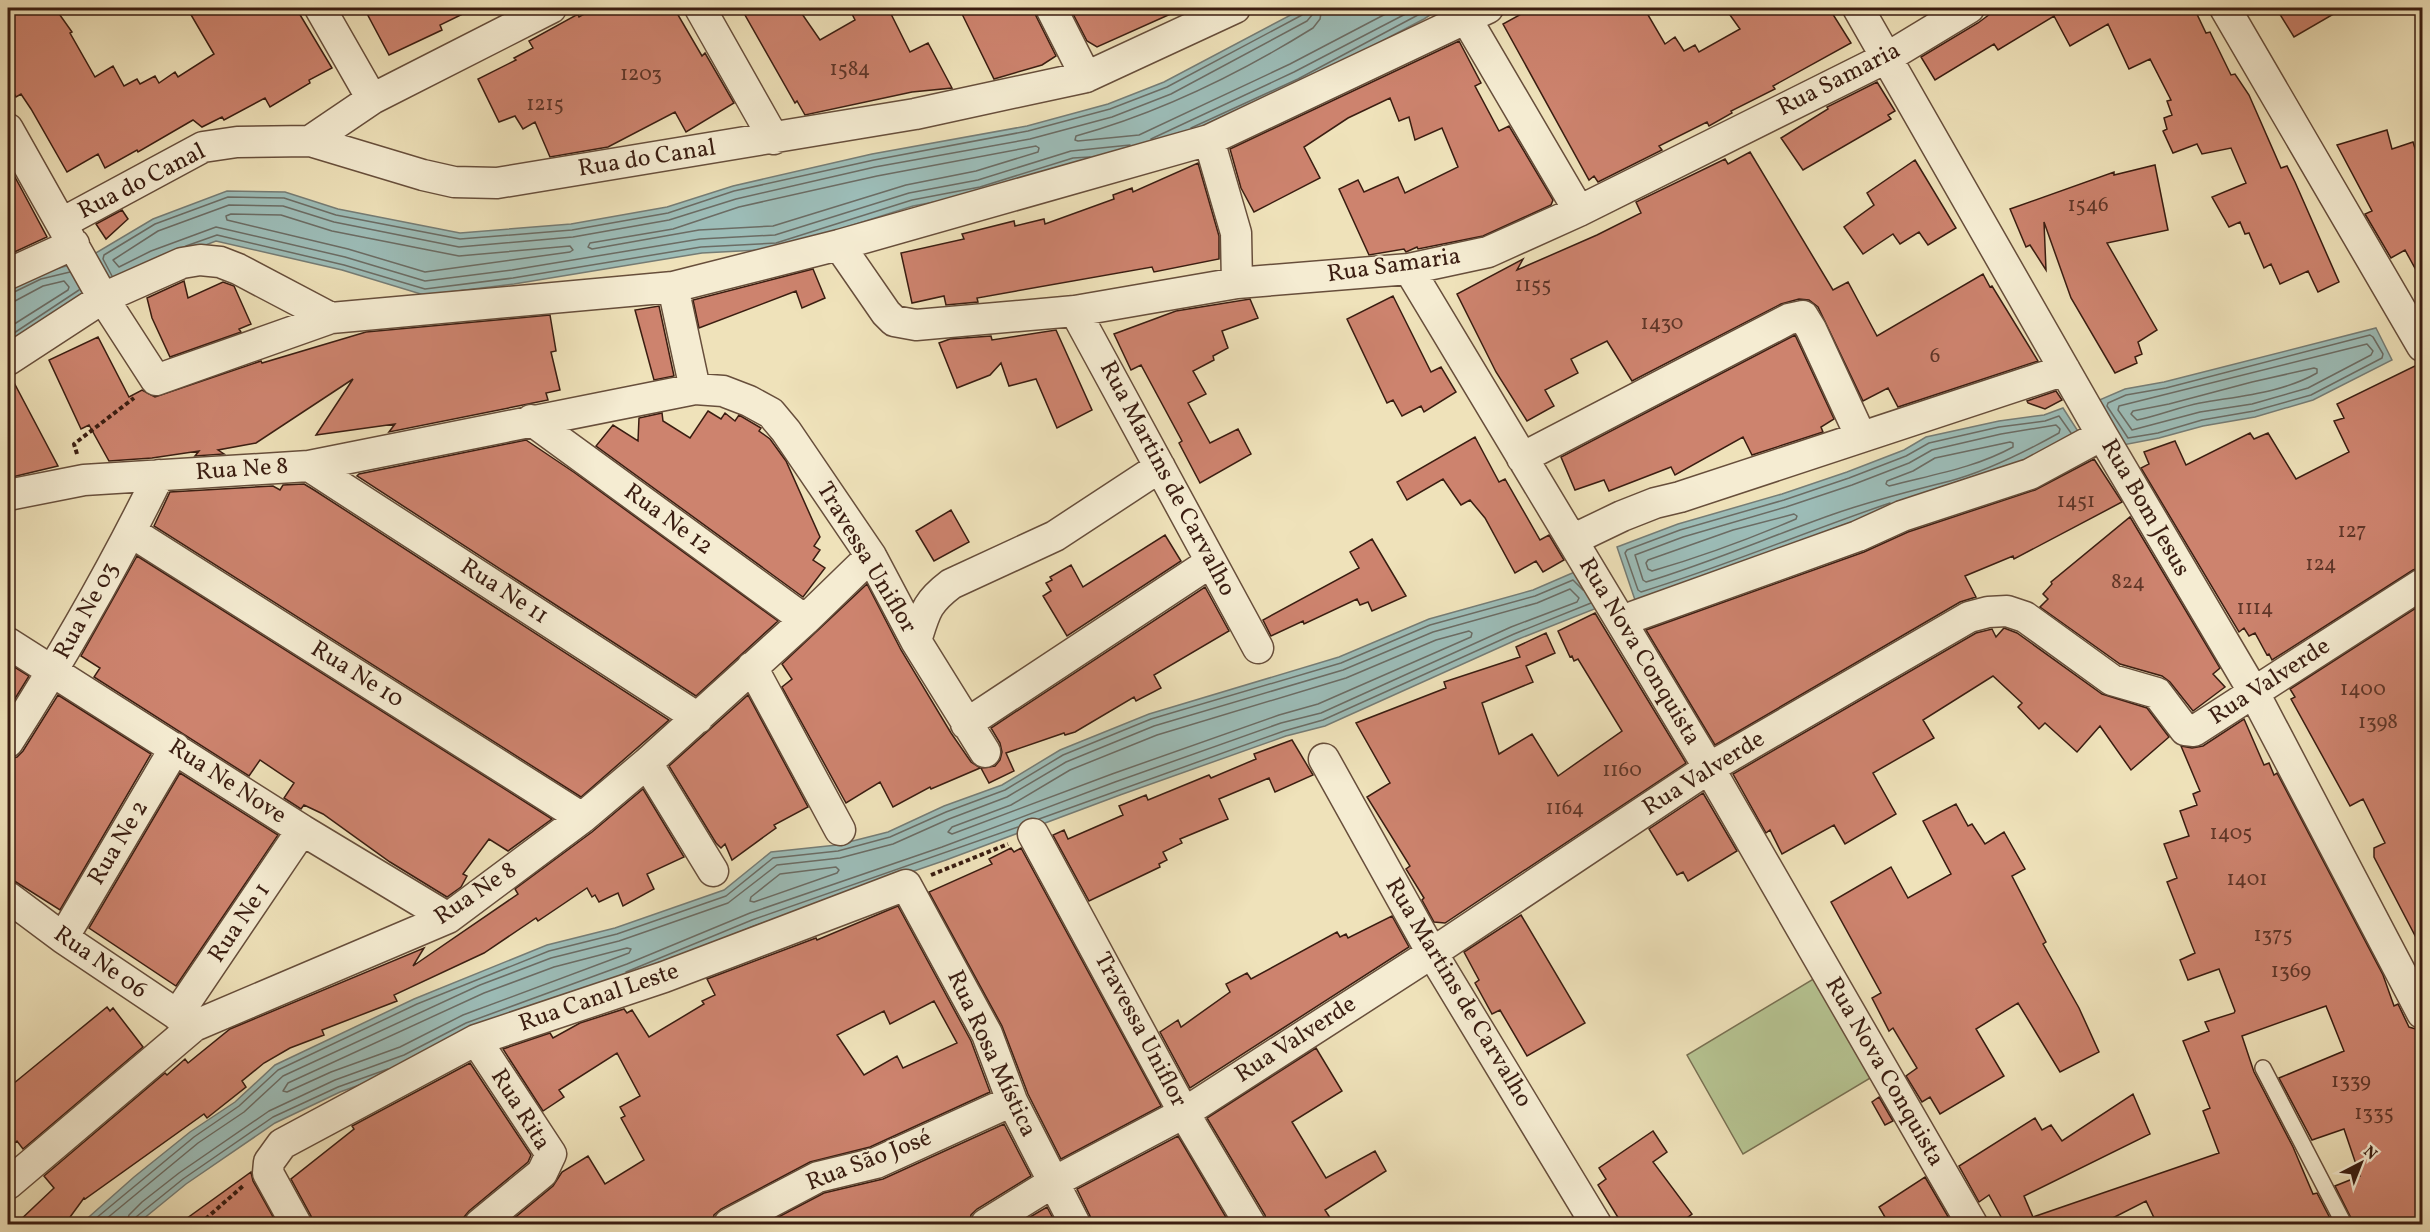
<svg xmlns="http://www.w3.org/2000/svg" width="2430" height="1232" viewBox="0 0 2430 1232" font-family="Vollkorn,serif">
  <rect width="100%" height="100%" fill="#efe2ba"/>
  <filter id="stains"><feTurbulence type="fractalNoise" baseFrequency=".00333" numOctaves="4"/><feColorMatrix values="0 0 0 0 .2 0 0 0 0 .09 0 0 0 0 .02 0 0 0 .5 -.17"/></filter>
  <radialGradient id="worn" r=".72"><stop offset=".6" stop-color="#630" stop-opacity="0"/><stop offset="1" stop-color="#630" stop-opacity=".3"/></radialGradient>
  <path fill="#b6c492" stroke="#787052" stroke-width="1.5" d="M1815,978L1872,1077L1743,1154L1687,1055Z"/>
  <path fill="#9cbcb7" stroke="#757c75" stroke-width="1.5" d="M1304,8H1441L1424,19L1300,84L1214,123L982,193L913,206L777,249L702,253L514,284L424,295L342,270L216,241L155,264L111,286L94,254L153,219L227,191L285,192L338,209L460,233L571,224L667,207L733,186L872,154L1027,126L1108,104L1164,82Z
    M73,264L88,293L8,344V290L38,274Z
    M2376,328L2392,360L2313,400L2255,417L2203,426L2159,438L2123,445L2097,401L2125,389L2164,382Z
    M2063,408L2081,436L2055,451L1835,528L1684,585L1635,600L1617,547L1678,524L1782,494L1847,472L1904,450L1926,437L1999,421L2044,415Z
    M1577,571L1602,606L1516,640L1325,726L1286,736L1120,795L946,860L754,926L409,1067L340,1092L275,1123L186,1184L137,1224H81L134,1177L190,1132L235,1102L275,1065L414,999L547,945L615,928L724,890L771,852L837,845L888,832L944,806L1002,785L1060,750L1149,714L1339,657L1429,619L1533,590Z"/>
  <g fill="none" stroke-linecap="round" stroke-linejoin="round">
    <path stroke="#6b6c64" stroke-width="1.5" d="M1322,8L1320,19L1313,28C1239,74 1159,113 1076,136L1075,140L1078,141L1139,135L1290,64L1397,8
      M1191,128L1298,79L1431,8
      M1151,139L1294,72L1417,8
      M1130,145L1071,151L978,180L909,193L775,235L700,239L512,270L425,281L345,257L216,227L151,251L119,267L113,260L158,231L229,205L283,206L334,222L459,247L573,237L669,220L736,199L875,167L1030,139L1112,117L1171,94L1307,21L1312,15L1313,8
      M1036,146L1039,148L1038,152L976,171L906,185L773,226L699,230L592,249L588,247L590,243L673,229L739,207L877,176Z
      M231,214L281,215L332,231L459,256L570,246L573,250L570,252L425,272L348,249L227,220L226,216Z
      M186,246L217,235L344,265L425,289L513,278L701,247L776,243L912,200L980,187L1073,158L1090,157
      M112,276L103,259L104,255L155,224L228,197L284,198L336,215L460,239L572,230L668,213L734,191L874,160L1028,131L1110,109L1167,87L1302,15L1306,8
      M8,295L41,279L70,272
      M8,303L15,301L43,286L64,281L69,287L68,290L8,328
      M2370,335L2373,337L2383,354L2382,358L2311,395L2254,411L2202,420L2158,433L2128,438L2107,406L2108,403L2126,395L2166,388Z
      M8,337L79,290
      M2367,344L2373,351L2371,355L2308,388L2252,404L2200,412L2132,430L2118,410L2119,406Z
      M2314,368L2317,369V373C2282,393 2239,396 2200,403C2179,407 2158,416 2137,420L2131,414L2133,411L2169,404L2252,382Z
      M2056,425L2060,429L2059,433C2025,452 1988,471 1950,481C1910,491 1870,501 1831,515C1769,537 1709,563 1646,582L1643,580L1635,555L1683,537L1786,507L1852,485L1909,463L1932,450L2001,434Z
      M2010,442L2013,443V447C1975,468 1931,475 1889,486L1886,484L1887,481L1913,471L1935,458Z
      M1890,503C1807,531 1726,566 1641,592L1638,590L1625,553L1627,550L1680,530L1784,500L1849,478L1906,456L1929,443L1999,427L2045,421L2059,416L2071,433
      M1794,514L1797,516L1796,519C1749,539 1700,557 1652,571L1648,569L1646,563L1648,560L1733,530Z
      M1469,631L1472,633L1471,637L1318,704L1279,715L1112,774L952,834L948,832L952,827L1011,805L1070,770L1157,735L1346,678L1436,640Z
      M1039,819L1284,731L1323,720L1514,634L1591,603
      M836,867L839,870L837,873L754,902L750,901L751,897L780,874Z
      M627,948L631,949L629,953L463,1015L400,1047L331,1072L287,1092L283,1091L288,1083L484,993L554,967Z
      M626,972L752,920L1018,827
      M89,1224L194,1137L239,1106L278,1070L417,1004L549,951L617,934L726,896L773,858L838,851L890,837L946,812L1005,790L1063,755L1151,719L1341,663L1430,625L1535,596L1573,580L1583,590
      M100,1224L198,1143L244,1112L283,1076L480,985L551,958L619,941L728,903L777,865L840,858L893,844L949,819L1007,797L1066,762L1154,726L1343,670L1433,632L1537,603L1570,589L1579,598L1577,602L1511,627L1321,713L1281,723L1115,782L942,847L750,913L627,964L466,1023L404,1055L335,1080L269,1111L179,1173L142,1202L129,1215L126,1224
      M134,1224L136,1217L183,1179L273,1117L338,1087L388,1069"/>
  </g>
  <path fill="#cd836e" stroke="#3a1d11" stroke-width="1.5" fill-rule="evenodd" d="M8,8H55L72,32L70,33L95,77L113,66L124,86L137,79L140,84L155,76L159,83L175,72L178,77L214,54L187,8H296L332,68L309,80L310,83L270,107L265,98L224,120L222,117L202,127L193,120L138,152L137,150L105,168L98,154L67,172L31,109L21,94L16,97L8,81Z
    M364,8H475L440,25L442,30L389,55Z
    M595,8H674L702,56L705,53L734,103L686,132L675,112L608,147L550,157L535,122L523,129L515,116L499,122L478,79L516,60L514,58L533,48L529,41L578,14L579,17Z
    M741,8H798L820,40L855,20L849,8H888L910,52L928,43L952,88L912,92L805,115L797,101L795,103Z
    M976,8H1034L1036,16L1056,56L1042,65L994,79L962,14Z
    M1070,8H1184L1097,47L1087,41Z
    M1532,8H1644L1665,44L1675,37L1684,51L1695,45L1699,52L1740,29L1725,8H1829L1851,43L1773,86L1775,89L1731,111L1732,113L1709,126L1707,122L1659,146L1662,150L1598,182L1594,176L1589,180L1503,24Z
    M1998,8H2194L2206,33L2210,32L2231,75L2235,74L2249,95L2281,168L2287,166L2295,182L2339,282L2318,292L2308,271L2280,284L2271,264L2264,268L2249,233L2245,234L2240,222L2229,227L2212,197L2246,183L2231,148L2202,154L2197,144L2173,153L2163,131L2167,129L2164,118L2172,115L2167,101L2171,100L2150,59L2129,69L2108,24L2070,46L2054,16L1998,50L1994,44L1935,80L1921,57L1978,23Z
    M2276,8H2344L2294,37Z
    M1459,41L1481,83L1475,86L1499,131L1509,126L1553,200L1551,205L1483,236L1418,249L1417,247L1406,252L1404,249L1369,255L1339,189L1358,180L1364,192L1398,177L1405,193L1458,167L1442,128L1415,140L1409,117L1399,121L1390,98L1348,118L1304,147L1320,178L1254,212L1241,188L1230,149Z
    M1877,82L1895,111L1888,115L1891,119L1803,170L1781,138L1828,109L1827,107Z
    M2387,130L2392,149L2413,142L2422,170V281L2405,250L2391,258L2365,214L2372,211L2337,145Z
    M1750,152L1833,290L1848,282L1877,336L1983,274L1990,287L1992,286L2038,361L1898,407L1888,388L1863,401L1818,307L1809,300L1799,299L1781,304L1632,381L1607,341L1571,359L1578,373L1545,390L1554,406L1527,421L1496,372L1457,294L1523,259L1517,270L1597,235L1641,213L1636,202L1725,159L1728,164Z
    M1915,160L1956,228L1928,245L1919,232L1900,244L1893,234L1863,254L1844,227L1874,205L1867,193Z
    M1198,163L1219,236V259L1154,272L1152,267L977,298L978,302L946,305L944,296L912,303L901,253L964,239L962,234L1014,221L1015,226L1044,219L1045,224L1114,199L1113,195L1132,188L1133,192Z
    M8,164L47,237L8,255Z
    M2155,165L2168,230L2107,243L2157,330L2138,342L2142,354L2135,357L2137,363L2115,373L2071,298L2044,222L2046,270L2030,245L2026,247L2010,209L2114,172V175Z
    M122,210L128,219L106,239L96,224Z
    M813,269L825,298L802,308L796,291L699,328L693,300Z
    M184,281L188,298L223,282L234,286L251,324L239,329L241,332L170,357L152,318L147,298Z
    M1393,296L1431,372L1441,367L1456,392L1424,412L1421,406L1402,416L1393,400L1387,403L1347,319Z
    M1250,299L1258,318L1222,331L1228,348L1213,356L1214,360L1193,371L1206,394L1188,403L1210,443L1238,429L1251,454L1200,483L1179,443L1182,441L1141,365L1131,370L1114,334L1176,311Z
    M659,306L674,376L654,380L635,310Z
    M550,315L556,351L551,352L560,390L546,393L548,400L389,432L395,424L316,435L353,379L256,443L218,450L224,454L195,456L199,451L152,458L109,461L89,425L81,429L49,360L98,337L129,397L142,390L155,397L261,361L262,363L366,332Z
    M1056,330L1092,410L1057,428L1036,379L1009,386L1001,363L990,375L957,388L939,343L950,339L991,336L992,340Z
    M1795,335L1834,419L1821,427L1823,432L1752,455L1743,437L1675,475L1671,467L1609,491L1604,480L1575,490L1561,457Z
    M2421,363H2422V567L2413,570L2272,660L2269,654L2267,655L2255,633L2249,636L2244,628L2239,632L2141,468L2149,464L2144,452L2175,441L2186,465L2250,433L2254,439L2268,433L2296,479L2349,452L2334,421L2344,418L2337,404Z
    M8,377H11L58,466L8,478Z
    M2056,391L2062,400L2045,409L2028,403L2027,401Z
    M708,411L721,419L725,413L735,421L739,415L761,428L759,431L770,439L786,461L820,537L814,546L820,550L813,560L825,568L803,597L596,446L613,425L638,441L639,418L662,413L663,421L690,438Z
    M1475,437L1499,482L1505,479L1540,540L1549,535L1564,560L1543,572L1536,561L1515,573L1485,518L1470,500L1461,505L1443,479L1407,500L1397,482Z
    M526,440L575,473L778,621L696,696L357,476L359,474Z
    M2094,459L2122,502L2014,559L2013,556L1965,576L1976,597L1960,602L1715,745L1646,630L1864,552L1908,532L2035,490Z
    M304,484L314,490L669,720L581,797L154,526L170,492L273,486L280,490L283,485Z
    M951,510L969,542L934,561L916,531Z
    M2130,517L2220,668L2213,674L2225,687L2193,711L2170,682L2162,676L2120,664L2040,607L2048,599L2043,594L2052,584L2051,582Z
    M1165,535L1181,561L1067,636L1043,596L1051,591L1046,583L1052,580L1050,577L1071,565L1083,587Z
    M1372,539L1406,596L1372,611L1368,602L1360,605L1357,599L1304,624L1303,621L1271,636L1263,620L1359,568L1350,552Z
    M137,556L552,819L508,851L489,839L463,874L467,876L461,887L447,897L390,862L323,814L304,805L301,809L284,798L294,783L260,760L249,776L94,677L100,668L81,656Z
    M867,584L901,650L951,733L971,762L980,768L931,789L930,787L893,807L880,782L846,803L782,687L792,679L782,664Z
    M1205,587L1229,631L1154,675L1161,688L1136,701L1134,697L1075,732L1065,735L1064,733L1006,753L1014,771L989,783L981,768L995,766L1000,760L1002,752L1000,743L991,728Z
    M2422,604V949L2374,857V848L2385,843L2363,799L2350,806L2291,699L2295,697L2290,689Z
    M1595,613L1686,763L1445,923L1434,922L1422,900L1424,898L1406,869L1410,866L1367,797L1390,783L1356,723L1446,688L1444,682L1520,657L1516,647L1546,633L1555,653L1526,666L1533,682L1482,703L1499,754L1532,734L1558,776L1622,731L1578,659L1574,661L1572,656L1570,657L1558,631Z
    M2004,628L2017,633L2102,694L2147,708L2169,737L2131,770L2100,726L2077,752L2045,723L2039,729L2018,707L2022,703L1993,676L1923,720L1934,738L1873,773L1896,814L1845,844L1834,825L1782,854L1770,830L1766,833L1733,774L1976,633L1992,629L1996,637Z
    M8,663L29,676L8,710Z
    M58,695L151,754L60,910L8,877V759L17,757L23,751Z
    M748,695L808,807L774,825L776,828L732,860L725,844L721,848L716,843L669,766Z
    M2244,719L2264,765L2269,763L2274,775L2277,773L2383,975L2394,1006L2398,1004L2409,1027L2416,1029L2422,1044V1224H2354L2335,1186L2360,1176L2344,1129L2312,1140L2279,1078L2344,1051L2326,1006L2242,1036L2254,1072L2293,1147L2313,1194L2317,1193L2333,1224H2157L2146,1201L2101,1224H2005L1989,1195L1979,1202L1959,1166L2035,1118L2042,1130L2051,1125L2062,1141L2133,1094L2150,1134L2024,1196L2033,1217L2219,1153L2203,1111L2210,1108L2183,1041L2209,1031L2205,1022L2234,1013L2235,1011L2219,969L2188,980L2180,960L2195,953L2167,882L2177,878L2164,844L2189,836L2180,811L2197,805L2193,794L2200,791L2181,746L2192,748L2203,746Z
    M1292,740L1313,775L1275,792L1269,778L1219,799L1228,819L1180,839L1182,843L1163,852L1167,860L1159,864L1160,867L1089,901L1053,835L1064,830L1068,839L1123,815L1119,806L1146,795L1148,800L1209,775L1211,778L1256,759L1254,754Z
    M180,773L278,835L176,986L89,928Z
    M643,789L684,857L647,874L654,889L623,906L618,893L599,902L595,895L592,897L587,888L538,921L536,918L484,953L394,995L397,1001L322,1030L324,1035L290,1048L264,1063L242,1081L246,1087L207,1118L204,1114L85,1199L84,1198L65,1224H16L54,1188L44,1176L165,1073L167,1075L185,1059L188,1063L230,1029L424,948L413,966L518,894L515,889L592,832Z
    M1703,793L1737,851L1688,881L1683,872L1677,875L1649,829Z
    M1956,804L1968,826L1972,824L1985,844L2004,832L2025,869L2012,876L2046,942L2043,944L2079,1008L2099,1052L2060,1072L2018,1003L1976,1029L2004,1076L1940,1114L1930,1097L1922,1102L1906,1076L1917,1068L1893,1028L1889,1031L1872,998L1881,993L1831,902L1891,867L1908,898L1951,874L1923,821Z
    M1011,848L1014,852L1021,848L1161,1106L1061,1159L1028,1094L1002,1026L929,892L992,864L989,859Z
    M898,906L971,1041L990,1092L870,1147L810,1162L721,1209L714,1215L712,1224H507L553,1186L562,1172L588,1156L605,1184L644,1160L621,1118L625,1116L620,1107L640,1096L617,1053L559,1090L564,1097L543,1111L503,1049L550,1033L553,1038L580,1023L624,1009L627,1013L632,1010L649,1037L704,1004L702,1001L715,995L707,979L816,938L817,940ZM934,1001L957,1043L903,1068L897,1056L864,1075L837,1035L884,1011L890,1024Z
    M1521,915L1585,1023L1527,1056L1500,1010L1492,1014L1475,983L1479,980L1464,952Z
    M1392,916L1409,947L1190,1088L1160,1032L1178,1020L1181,1027L1230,992L1226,984L1247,973L1251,979L1337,932L1340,937L1346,934L1348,938Z
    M107,1007L110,1011L113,1008L143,1047L23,1149L17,1141L8,1148V1088Z
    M1316,1048L1342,1091L1292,1122L1326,1178L1375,1151L1386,1171L1325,1210L1334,1224H1267L1265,1215L1207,1118Z
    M470,1063L531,1155L528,1162L469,1211L464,1217L463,1224H313L311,1216L291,1179L354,1129L352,1126Z
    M1879,1097L1893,1121L1885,1125L1872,1102Z
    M1004,1124L1031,1176L977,1209L971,1215L969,1224H765L824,1193L883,1179Z
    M1653,1131L1667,1152L1653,1162L1692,1214L1679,1224H1622L1598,1185L1606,1179L1599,1168Z
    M1178,1136L1230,1224H1092L1090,1216L1077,1189Z
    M251,1172L253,1181L277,1224H179Z
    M1925,1177L1950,1220L1944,1224H1889L1879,1207Z
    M1047,1207L1056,1224H1018Z"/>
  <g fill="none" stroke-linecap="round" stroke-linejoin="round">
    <g stroke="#674e3b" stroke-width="18">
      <path id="service" d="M2263,1068L2344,1224"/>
    </g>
    <g stroke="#674e3b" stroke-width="33">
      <path id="minor" d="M320,8L372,99
        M700,8L774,139
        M1051,8L1086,77
        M1460,8L1579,211
        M1858,8L2102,435L2253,691L2422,1013
        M2225,8L2422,346
        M8,129L103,298L156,380L331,318
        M1209,140L1236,233L1237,283
        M310,141L372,99L551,8
        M62,223L203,147L237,142L310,141L423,175L454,182L497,183L915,114L1086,77L1235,8
        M839,245L886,313L894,321L916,325L1075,311L1237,283L1409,269L1488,252L1579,211L1888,57L1969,8
        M1409,269L1709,768L1972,1224
        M8,274L74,244
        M673,287L695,389
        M1075,311L1258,648
        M8,360L103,298L182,263L200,260L220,262L238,269L331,318L673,287L839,245L1209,140L1488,8
        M531,420L805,620
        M1522,458L1789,319L1803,316L1811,329L1861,437
        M309,466L698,718
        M8,495L84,480L309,466L695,389L723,391L749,401L771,413L786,431L871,556L916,641L985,752
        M131,532L582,818
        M1572,540L1622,516L1655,503L1680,497L2065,370
        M1621,621L1858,536L1902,516L2030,474L2102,435
        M916,641C925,612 926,603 951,584L1055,536L1160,467
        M8,643L302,830L448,918
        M752,667L840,830
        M966,724L1211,562
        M8,742C63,656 114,567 159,475
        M1324,759L1432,953L1596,1224
        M647,763L713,871
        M1033,834L1184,1113L1250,1224
        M8,897L63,938L194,1026
        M63,938L175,748
        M177,1015L302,830
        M476,1040L551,1154L542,1173L480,1224
        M8,1184L194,1026L448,918L582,818L647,763L805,620L871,556
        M296,1224L268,1173L269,1162L282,1144L476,1040L664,977L906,885L987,1034L1012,1101L1075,1224
        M729,1224L818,1177L876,1163L1012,1101
        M986,1224L1052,1183L1184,1113L1432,953L1709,768L1969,617L1988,612L2007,611L2025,617L2112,680L2157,693L2185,730L2194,731L2422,584"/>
    </g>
    <path stroke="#3a1d11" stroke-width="4" stroke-dasharray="4.5 3" stroke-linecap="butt" d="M77,454L74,444L134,398
      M931,875L1008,844
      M200,1224L244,1185"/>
    <use href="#service" stroke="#f5ecd2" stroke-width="15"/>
    <use href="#minor" stroke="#f5ecd2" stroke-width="30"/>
  </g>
  <g text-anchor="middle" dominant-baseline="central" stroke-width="4.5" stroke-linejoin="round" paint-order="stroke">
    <g font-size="21" fill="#5f3628">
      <text x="850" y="69">1584</text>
      <text x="641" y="74">1203</text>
      <text x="545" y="104">1215</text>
      <text x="2088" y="205">1546</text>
      <text x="1533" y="285">1155</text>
      <text x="1662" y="323">1430</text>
      <text x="1935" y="356">6</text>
      <text x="2076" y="501">1451</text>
      <text x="2352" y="531">127</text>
      <text x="2321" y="564">124</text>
      <text x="2128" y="582">824</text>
      <text x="2255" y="608">1114</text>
      <text x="2363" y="689">1400</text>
      <text x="2378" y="722">1398</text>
      <text x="1622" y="770">1160</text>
      <text x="1565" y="808">1164</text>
      <text x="2231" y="833">1405</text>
      <text x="2247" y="879">1401</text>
      <text x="2273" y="935">1375</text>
      <text x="2291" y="971">1369</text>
      <text x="2351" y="1081">1339</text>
      <text x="2374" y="1113">1335</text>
    </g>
    <g font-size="24" fill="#3a1d11" stroke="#f5ecd2">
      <text transform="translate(1839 80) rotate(-27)">Rua Samaria</text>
      <text transform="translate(647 159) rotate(-9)">Rua do Canal</text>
      <text transform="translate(142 182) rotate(-27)">Rua do Canal</text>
      <text transform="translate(1394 266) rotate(-8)">Rua Samaria</text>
      <text transform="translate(242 470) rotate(-4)">Rua Ne 8</text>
      <text transform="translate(1167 479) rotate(62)">Rua Martins de Carvalho</text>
      <text transform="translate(2145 508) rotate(60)">Rua Bom Jesus</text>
      <text transform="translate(668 520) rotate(36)">Rua Ne 12</text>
      <text transform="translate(866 558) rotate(59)">Travessa Uniflor</text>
      <text transform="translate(504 592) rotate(33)">Rua Ne 11</text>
      <text transform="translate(87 611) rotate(-61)">Rua Ne 03</text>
      <text transform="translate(1639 652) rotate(59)">Rua Nova Conquista</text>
      <text transform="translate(357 675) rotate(32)">Rua Ne 10</text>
      <text transform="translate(2270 682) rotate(-33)">Rua Valverde</text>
      <text transform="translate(1704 774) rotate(-32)">Rua Valverde</text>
      <text transform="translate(227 782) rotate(33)">Rua Ne Nove</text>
      <text transform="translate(119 843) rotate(-59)">Rua Ne 2</text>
      <text transform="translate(476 894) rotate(-34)">Rua Ne 8</text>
      <text transform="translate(240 923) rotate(-56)">Rua Ne 1</text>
      <text transform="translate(100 963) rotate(35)">Rua Ne 06</text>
      <text transform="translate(1458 993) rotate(59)">Rua Martins de Carvalho</text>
      <text transform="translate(599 998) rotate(-19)">Rua Canal Leste</text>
      <text transform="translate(1140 1030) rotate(62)">Travessa Uniflor</text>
      <text transform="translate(1296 1040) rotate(-33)">Rua Valverde</text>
      <text transform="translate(991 1054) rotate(65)">Rua Rosa Mística</text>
      <text transform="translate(1884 1072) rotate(60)">Rua Nova Conquista</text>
      <text transform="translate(520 1110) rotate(58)">Rua Rita</text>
      <text transform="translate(869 1161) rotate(-21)">Rua São José</text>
    </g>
  </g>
  <rect width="2430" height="1232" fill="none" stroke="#efe2ba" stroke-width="30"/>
  <rect x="9" y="9" width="2412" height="1214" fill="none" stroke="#3a1d11" stroke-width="3"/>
  <rect x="15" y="15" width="2400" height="1202" fill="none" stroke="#3a1d11" stroke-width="1.5"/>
  <g transform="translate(2361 1163) rotate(42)" stroke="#f5ecd2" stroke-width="4.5" paint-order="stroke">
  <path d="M0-4.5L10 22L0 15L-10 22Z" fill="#3a1d11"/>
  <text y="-9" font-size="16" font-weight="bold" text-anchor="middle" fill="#3a1d11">N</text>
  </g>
  <rect width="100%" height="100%" filter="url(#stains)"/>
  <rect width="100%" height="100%" fill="url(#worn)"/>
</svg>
